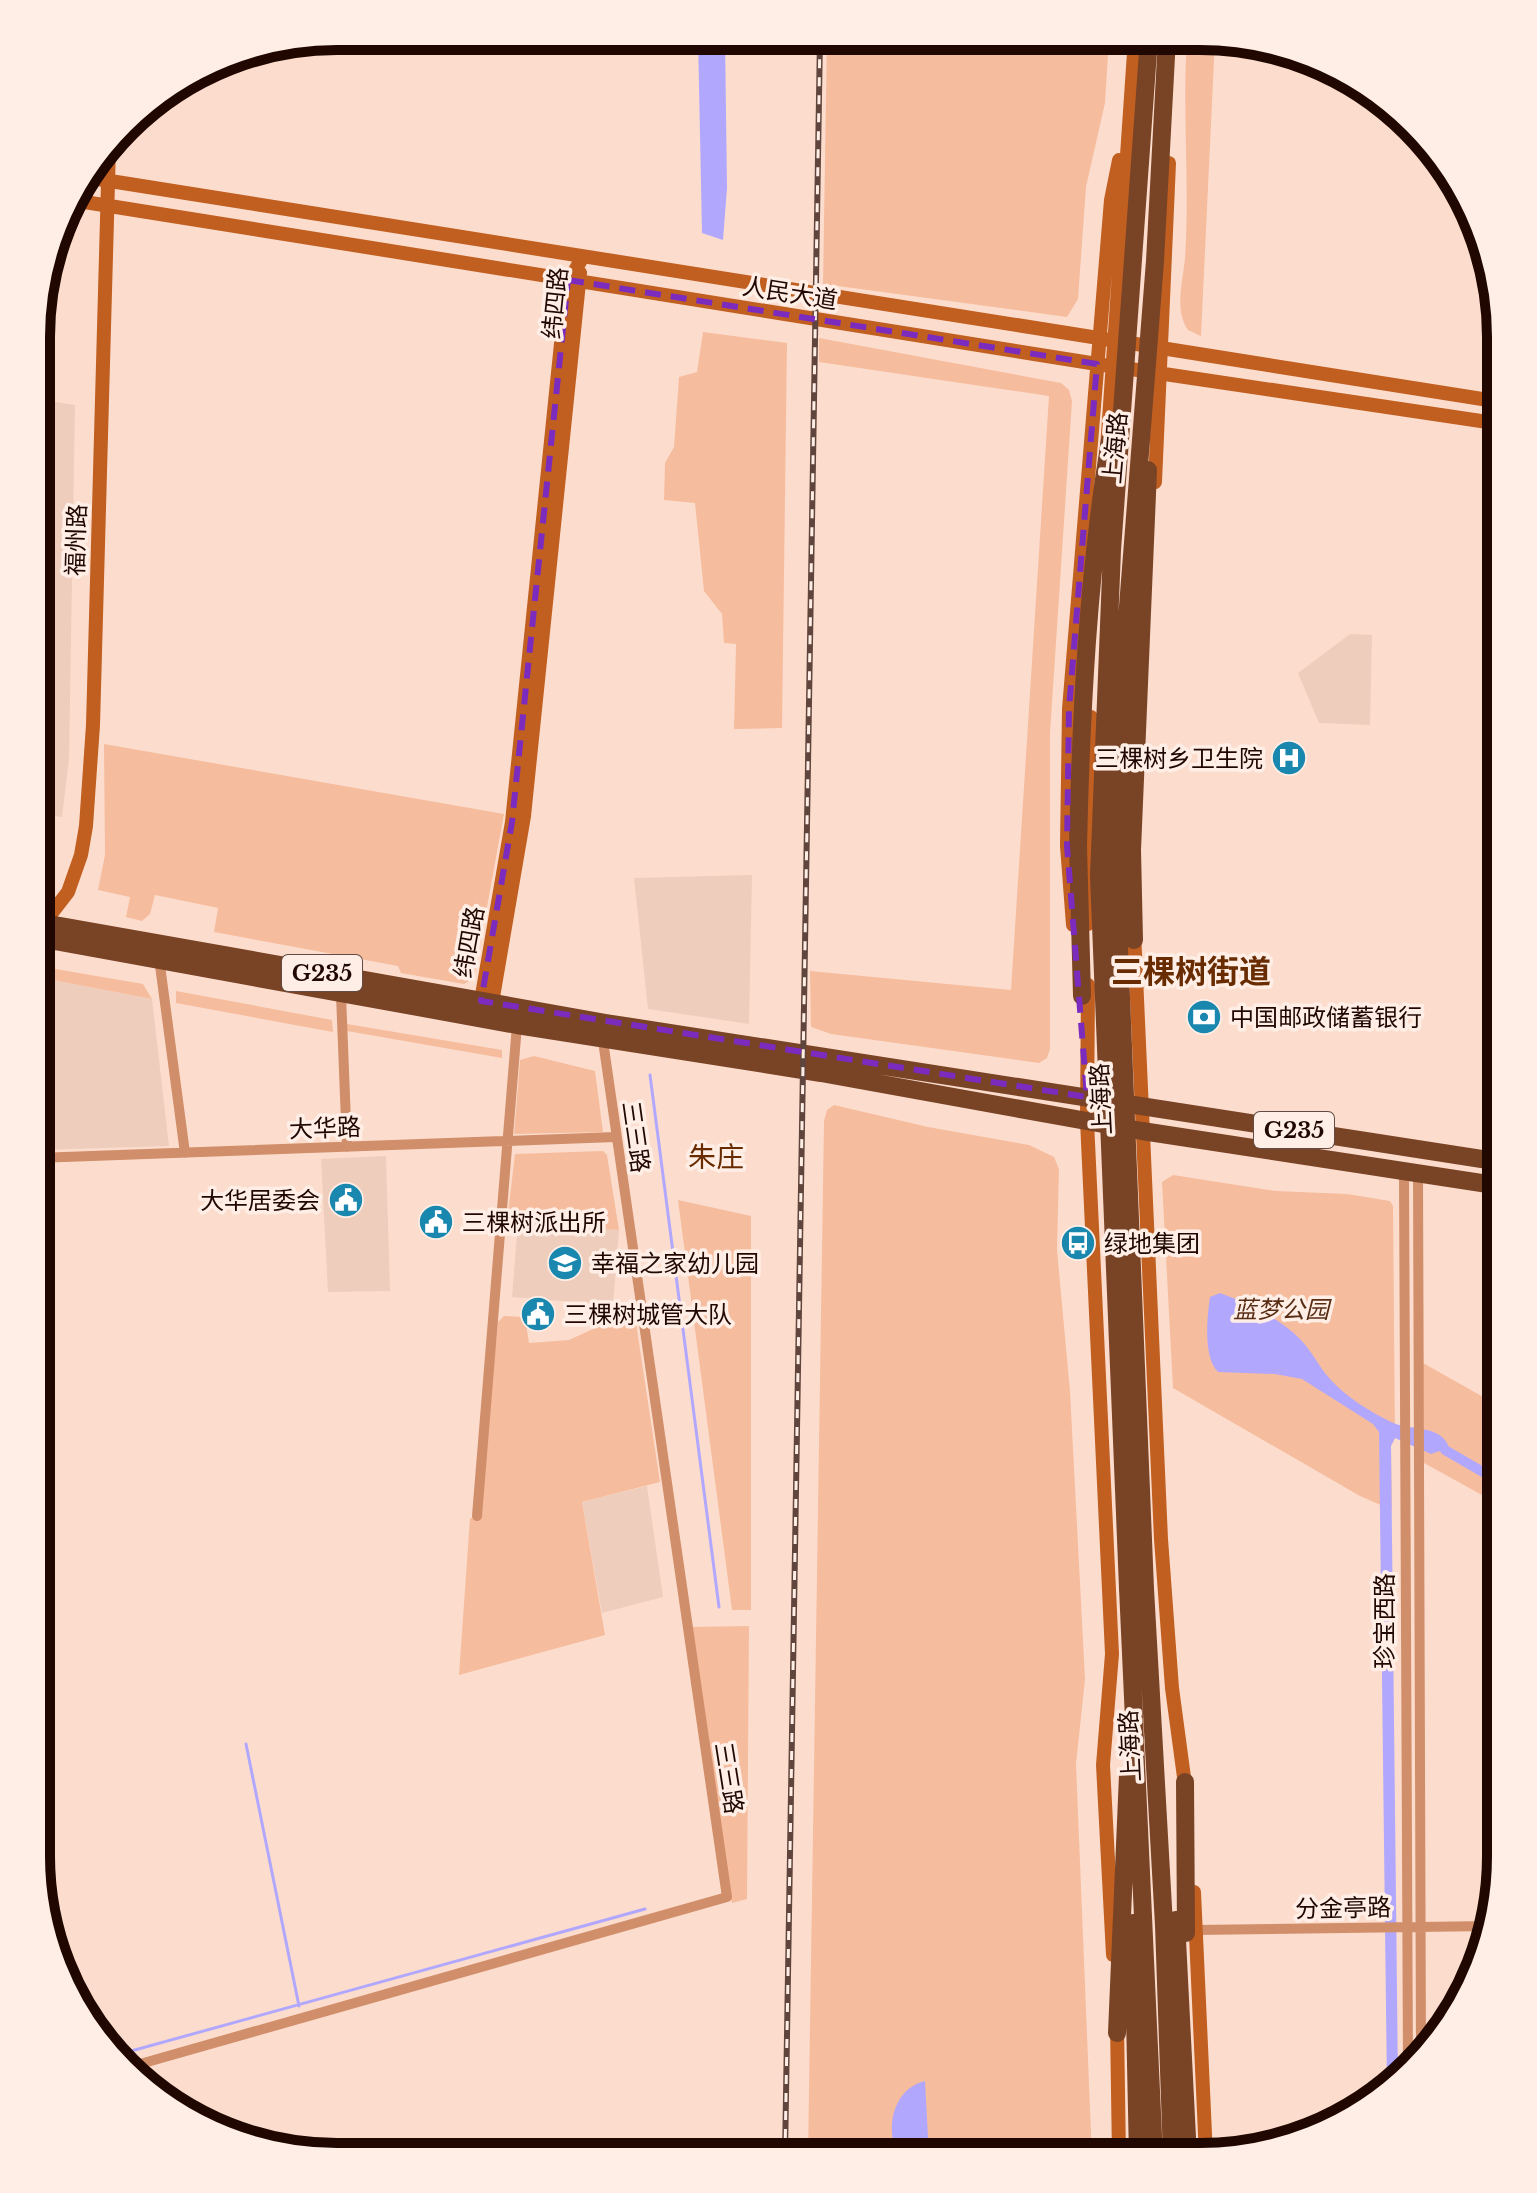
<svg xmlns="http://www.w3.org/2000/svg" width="1537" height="2193" viewBox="0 0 1537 2193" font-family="'Libre Baskerville','Noto Sans SC',serif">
  <rect width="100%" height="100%" fill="#fcddcd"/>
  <path fill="#eecdbc" d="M38,399L75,405L69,759L62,817L53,816L43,876L38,875Z
    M1350,634L1372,635L1370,725L1319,723L1298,673Z
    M752,875L749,1024L648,1009L634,878Z
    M37,977L152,999L169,1146L37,1150Z
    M386,1156L390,1291L328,1292L321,1159Z
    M518,1222L619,1230L613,1305L512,1297Z
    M647,1486L663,1597L602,1613L582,1502Z"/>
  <path fill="#f6bc9e" d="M827,37L1109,38L1105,103L1086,187L1078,299L1067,317L823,284Z
    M1187,38L1215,39L1201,336L1188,330C1174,310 1183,281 1185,258C1190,185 1182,112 1187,38Z
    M703,332L787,343L782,728L734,729L736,644L724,643L722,614L704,591L695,503L664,500L665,463L674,447L679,377L697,372Z
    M819,338L1061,383L1069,390L1072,401L1050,733V1049L1047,1058L1039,1063L831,1034L811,1027L810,971L1011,990L1049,396L819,362Z
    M104,744L504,814L474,978L464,984L401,973L398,966L214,932L218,908L155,895L150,914L142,921L126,917L130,897L98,890L105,855Z
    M38,966L143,984L152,999L37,977Z
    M176,991L332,1020L333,1032L176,1003Z
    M347,1024L502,1050V1058L347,1031Z
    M534,1056L595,1071L603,1132L514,1134L520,1060Z
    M834,1105L928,1127L1029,1145L1054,1157L1059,1169L1057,1250L1070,1391L1085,1679L1076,1764L1092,2157L808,2156L824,1121L827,1110Z
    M603,1151L607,1155L619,1230L507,1221L515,1154Z
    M1173,1175L1276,1191L1347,1194L1390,1201L1393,1206L1395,1438L1391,1446L1392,1510L1360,1496L1173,1388L1162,1182Z
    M678,1200L751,1216V1610H732Z
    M630,1312L635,1316L660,1482L582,1502L605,1635L459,1675L470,1518H479L498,1322L504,1316L525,1317L529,1343L569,1340Z
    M1423,1363L1501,1407L1500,1505L1424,1463Z
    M749,1626L747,1899L732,1903L691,1627Z"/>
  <path fill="#b1a8fe" d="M698,37H725L727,188L723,240L702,233Z
    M1220,1293C1248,1303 1279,1318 1300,1339C1312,1351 1319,1367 1330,1379C1346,1397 1369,1411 1391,1422C1409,1431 1442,1424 1449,1448L1431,1454L1395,1438L1391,1446L1398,2082L1387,2090L1379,1432L1373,1424L1302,1379L1275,1374L1218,1372C1203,1357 1207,1318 1210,1297Z
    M925,2081L929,2156H898C885,2130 892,2089 925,2081Z"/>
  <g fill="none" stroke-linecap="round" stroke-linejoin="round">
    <path stroke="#b1a8fe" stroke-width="3" d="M650,1075L719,1607
      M246,1744L299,2006
      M113,2056L645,1909"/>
    <path stroke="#b1a8fe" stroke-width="10" d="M1445,1450L1500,1482"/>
    <path stroke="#d18e6a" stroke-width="10" d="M159,958L185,1153
      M341,995L347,1147
      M37,1158L615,1137
      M1404,1170L1408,2072
      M1418,1172L1421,2056
      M477,1516L517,1025
      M1196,1930L1490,1926
      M126,2068L727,1897L604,1048"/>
    <path stroke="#c15f21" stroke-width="14" d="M85,177C556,255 1028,331 1501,402
      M72,200L1097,364L1501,424
      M1107,449L1135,38
      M1155,482L1169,163
      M44,923L68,892L81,855L86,826L93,725L109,147
      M1088,924L1091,717
      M1073,925L1067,846L1069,709L1111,200L1119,160
      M1134,931L1161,1539L1172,1688L1186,1792
      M1088,985L1087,1121L1112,1654L1103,1765L1113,1955
      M481,1001L512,822L567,285L582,258
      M492,1003L524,816L580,273
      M1194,1892L1206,2156
      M1117,2024L1119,2157"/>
    <path stroke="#794326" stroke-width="18" d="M1078,847L1082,996
      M1132,850L1134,940
      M38,922L606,1023L1501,1162
      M38,938L517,1025L821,1073L1142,1131L1501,1186
      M1128,1588L1154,2157
      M1145,1589L1164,1925L1172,2157
      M1185,1782L1186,1933
      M1176,1920L1188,2157
      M1133,1923L1138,2157
      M1117,2033L1128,1775"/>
    <g stroke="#60453c" stroke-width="6">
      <path id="rail" d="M785,2156L820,37"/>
    </g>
    <use href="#rail" stroke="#feeee6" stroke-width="3" stroke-dasharray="9" stroke-linecap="butt"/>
    <path stroke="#794326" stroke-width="18" d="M1078,847C1081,711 1088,574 1110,440
      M1132,850L1148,470
      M1128,1588L1099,876L1112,550L1149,38
      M1145,1589L1116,874L1126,632L1155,261L1167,38"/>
  </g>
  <path fill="none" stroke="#7b2cbf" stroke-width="6" stroke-dasharray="16 10" stroke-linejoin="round" d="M568,280L1097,364L1069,709L1067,846L1087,1097L481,1001L512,822Z"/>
  <defs>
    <g id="hospital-disc" transform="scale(1.8)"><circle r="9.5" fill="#1a88ae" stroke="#feeee6"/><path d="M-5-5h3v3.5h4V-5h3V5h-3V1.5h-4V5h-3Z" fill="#fff"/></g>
    <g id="bank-disc" transform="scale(1.8)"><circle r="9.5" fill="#1a88ae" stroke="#feeee6"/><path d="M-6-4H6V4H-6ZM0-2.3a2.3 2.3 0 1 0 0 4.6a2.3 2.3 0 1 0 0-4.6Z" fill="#fff"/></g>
    <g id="civic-disc" transform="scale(1.8)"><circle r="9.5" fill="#1a88ae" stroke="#feeee6"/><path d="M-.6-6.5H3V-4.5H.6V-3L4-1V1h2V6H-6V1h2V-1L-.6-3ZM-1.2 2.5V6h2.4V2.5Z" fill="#fff"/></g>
    <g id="bus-disc" transform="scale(1.8)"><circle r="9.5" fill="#1a88ae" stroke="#feeee6"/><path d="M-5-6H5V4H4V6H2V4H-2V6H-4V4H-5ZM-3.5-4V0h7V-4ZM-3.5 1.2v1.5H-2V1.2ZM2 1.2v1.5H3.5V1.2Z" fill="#fff"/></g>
    <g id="school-disc" transform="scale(1.8)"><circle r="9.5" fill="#1a88ae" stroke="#feeee6"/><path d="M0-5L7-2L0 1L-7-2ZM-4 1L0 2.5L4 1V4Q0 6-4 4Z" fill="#fff"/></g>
  </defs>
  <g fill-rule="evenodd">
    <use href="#hospital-disc" x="1289" y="758"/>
    <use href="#bank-disc" x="1204" y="1017"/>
    <use href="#civic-disc" x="346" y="1200"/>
    <use href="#civic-disc" x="436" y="1222"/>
    <use href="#bus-disc" x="1078" y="1243"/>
    <use href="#school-disc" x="565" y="1263"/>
    <use href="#civic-disc" x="538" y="1314"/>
  </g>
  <g text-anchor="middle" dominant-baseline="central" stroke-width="7" stroke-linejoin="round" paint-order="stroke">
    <g fill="#feeee6" stroke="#634c45" stroke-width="2">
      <rect x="282" y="955" width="80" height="36" rx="6"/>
      <rect x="1254" y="1112" width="80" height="36" rx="6"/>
    </g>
    <g font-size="22" font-weight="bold" fill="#200700">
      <text x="322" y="973">G235</text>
      <text x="1294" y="1130">G235</text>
    </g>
    <g font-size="24" fill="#200700" stroke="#feeee6">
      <text transform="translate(790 293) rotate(9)">人民大道</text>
      <text transform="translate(555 303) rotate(-84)">纬四路</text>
      <text transform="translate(1115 448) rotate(-85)">上海路</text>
      <text transform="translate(76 540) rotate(-88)">福州路</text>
      <text transform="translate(469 942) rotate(-80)">纬四路</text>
      <text transform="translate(1101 1099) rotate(-93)">上海路</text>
      <text transform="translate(325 1128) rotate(-2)">大华路</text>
      <text transform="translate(636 1137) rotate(82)">三三路</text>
      <text transform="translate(1384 1621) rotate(-90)">珍宝西路</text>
      <text transform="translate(1130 1746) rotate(-93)">上海路</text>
      <text transform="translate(729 1778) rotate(81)">三三路</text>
      <text transform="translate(1343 1908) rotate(-1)">分金亭路</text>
    </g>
    <g font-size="24" fill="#200700" stroke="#feeee6" text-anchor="start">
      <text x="1263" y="758" text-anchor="end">三棵树乡卫生院</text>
      <text x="1230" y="1017">中国邮政储蓄银行</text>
      <text x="320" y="1200" text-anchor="end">大华居委会</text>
      <text x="462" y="1222">三棵树派出所</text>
      <text x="1104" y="1243">绿地集团</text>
      <text x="591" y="1263">幸福之家幼儿园</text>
      <text x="564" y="1314">三棵树城管大队</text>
    </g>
    <g font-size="24" font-style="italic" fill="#582d14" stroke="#feeee6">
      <text x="1281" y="1309">蓝梦公园</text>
    </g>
    <g font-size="28" fill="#692b00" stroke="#feeee6">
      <text x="716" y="1157">朱庄</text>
    </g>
    <g font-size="32" font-weight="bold" fill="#692b00" stroke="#feeee6">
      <text x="1191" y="972">三棵树街道</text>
    </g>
  </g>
  <path d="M0 0H1537V2193H0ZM337 50H1200A287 287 0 0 1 1487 337V1856A287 287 0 0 1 1200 2143H337A287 287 0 0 1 50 1856V337A287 287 0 0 1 337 50Z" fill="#feeee6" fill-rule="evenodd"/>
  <path fill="none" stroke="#200700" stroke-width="10" d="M337 50H1200A287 287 0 0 1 1487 337V1856A287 287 0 0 1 1200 2143H337A287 287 0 0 1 50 1856V337A287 287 0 0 1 337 50Z"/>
</svg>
